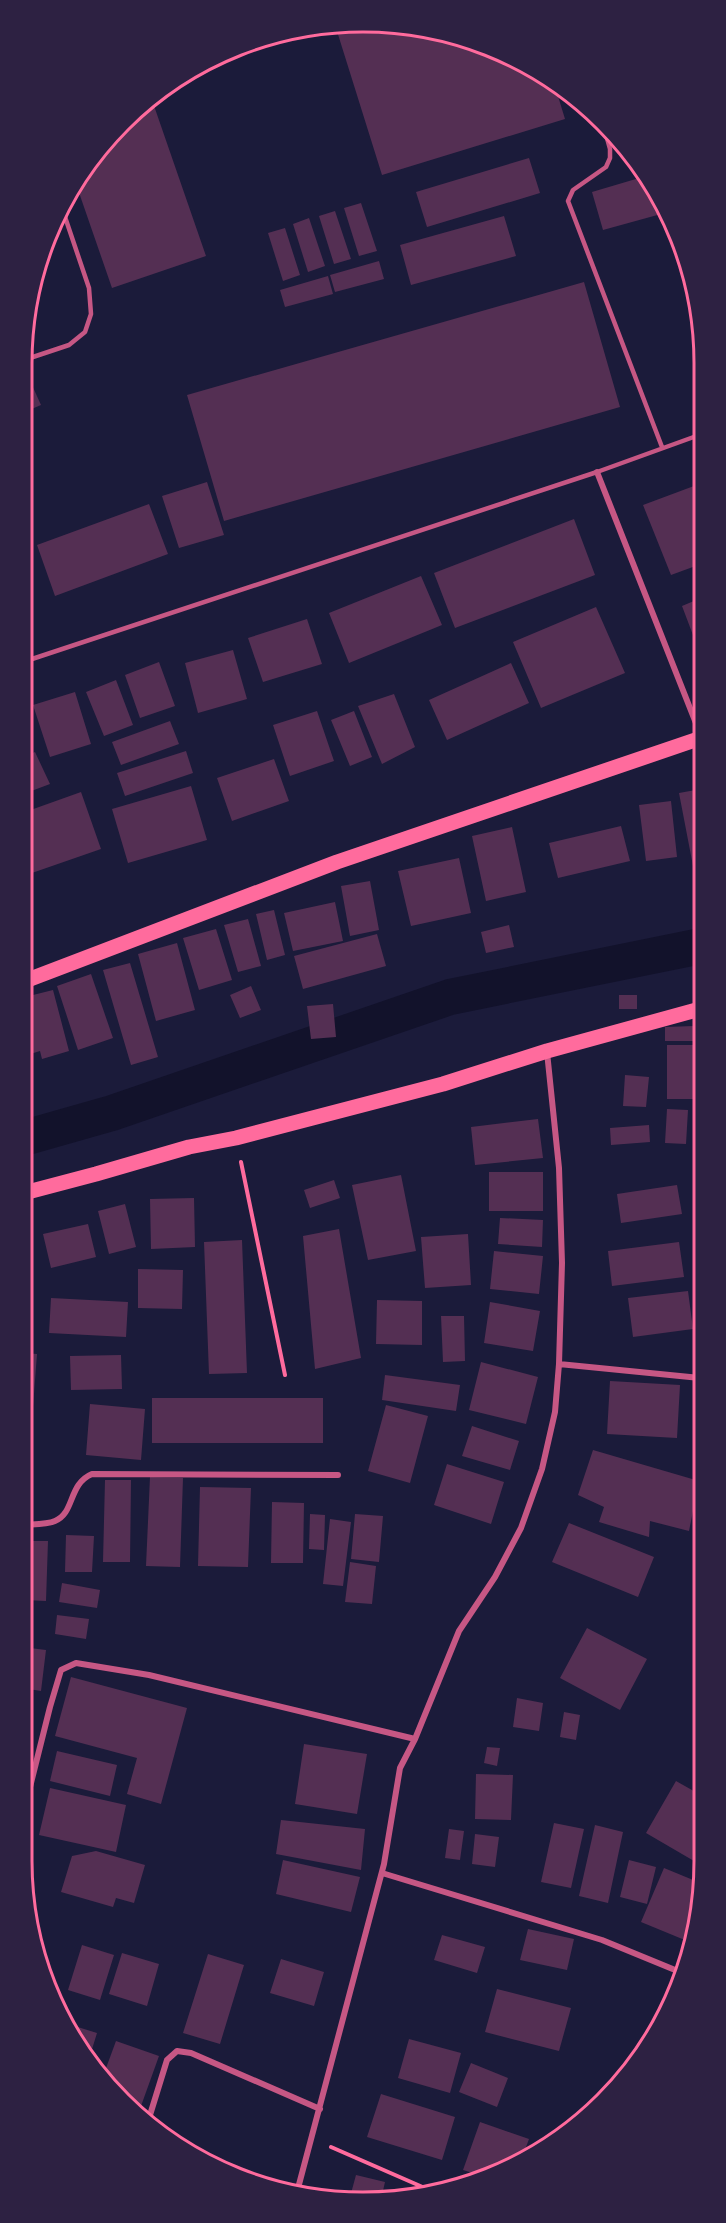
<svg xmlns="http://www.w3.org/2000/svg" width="726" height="2223" viewBox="0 0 726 2223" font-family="Spectral,serif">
  <rect width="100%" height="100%" fill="#1b1b3a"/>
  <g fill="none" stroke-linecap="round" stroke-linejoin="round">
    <path stroke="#12122b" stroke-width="36" d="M24,1138L112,1113L450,997L701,946"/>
  </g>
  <path fill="#542f53" d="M336,28H430L534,67L554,83L565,119L382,175Z
    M152,100L206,256L112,288L75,181L79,173Z
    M529,158L540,193L427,227L416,192Z
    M646,176L653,187L661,214L603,230L592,192Z
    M361,203L377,251L359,256L344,208Z
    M335,211L351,259L334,264L319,216Z
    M504,216L516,256L411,285L400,245Z
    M309,218L325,266L308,272L293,224Z
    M285,228L300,275L283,281L268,233Z
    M379,261L384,279L335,292L330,275Z
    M328,276L333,294L285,307L280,290Z
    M584,282L620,407L224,521L187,395Z
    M27,374L41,405L27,411Z
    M207,482L224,535L179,548L162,496Z
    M702,483L701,564L671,575L643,505Z
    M149,504L168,554L55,596L37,545Z
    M574,519L595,575L455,628L434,573Z
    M421,576L442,625L349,663L329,613Z
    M701,598V650L699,651L682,606Z
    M596,607L625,673L541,708L513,642Z
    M307,619L322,664L263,682L248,638Z
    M233,650L247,699L198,713L185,663Z
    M159,662L175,706L140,718L125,675Z
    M511,663L529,703L447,740L429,700Z
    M116,680L133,725L104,736L86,692Z
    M75,692L91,744L50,757L33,705Z
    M394,694L415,747L382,764L358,706Z
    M317,711L334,761L290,776L273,725Z
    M354,711L372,757L350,766L331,720Z
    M170,721L179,744L121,765L112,742Z
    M186,751L193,773L125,796L117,773Z
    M35,752L50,784L26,793V756Z
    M274,759L289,801L232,821L217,778Z
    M191,786L207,840L128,863L112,809Z
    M701,789V864L693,866L679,793Z
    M81,792L101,849L29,874L25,863V812Z
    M671,801L677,857L646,861L639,805Z
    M621,826L630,861L558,878L549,843Z
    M512,827L526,892L486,901L472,836Z
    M459,858L471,913L411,926L398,871Z
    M370,881L379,930L350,936L341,886Z
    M335,902L343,941L293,951L284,913Z
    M274,910L285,955L267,960L256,914Z
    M248,919L261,966L238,972L224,925Z
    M509,925L514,947L486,953L481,932Z
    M216,929L232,980L199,990L183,938Z
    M377,934L386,966L303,989L294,956Z
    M177,943L195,1010L156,1021L138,954Z
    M130,963L158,1057L131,1065L103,970Z
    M91,974L113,1038L78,1050L57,986Z
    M251,986L261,1010L240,1018L230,995Z
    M53,990L69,1051L42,1059L40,1051L24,1056L25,1004L33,1027L25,997Z
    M619,995H637V1009H619Z
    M333,1004L336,1037L311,1039L307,1006Z
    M694,1026V1041H665V1027Z
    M667,1045H694V1099H667Z
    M625,1075L649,1077L646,1107L623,1106Z
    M667,1109L688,1110L686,1144L665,1143Z
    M538,1119L543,1158L475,1165L471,1127Z
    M649,1125L650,1142L611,1145L610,1128Z
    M489,1172H543V1211H489Z
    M401,1175L416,1251L368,1260L352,1185Z
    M334,1180L340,1198L310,1208L304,1190Z
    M677,1185L682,1214L621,1223L617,1194Z
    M194,1198L195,1247L151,1249L150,1199Z
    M125,1204L136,1247L109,1254L98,1211Z
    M500,1218L543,1220L542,1247L498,1244Z
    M88,1224L96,1257L51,1268L43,1234Z
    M339,1229L361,1358L315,1369L303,1236Z
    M468,1234L471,1285L425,1288L421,1237Z
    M242,1240L247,1373L209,1374L204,1242Z
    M679,1242L684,1277L612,1286L608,1251Z
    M24,1245H31L28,1349L23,1348Z
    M494,1251L543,1256L539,1294L490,1289Z
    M138,1269L183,1270L182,1309L138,1308Z
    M688,1291L693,1329L633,1337L628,1298Z
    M51,1298L128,1302L126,1337L49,1333Z
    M377,1300L422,1301V1345L376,1344Z
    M490,1302L540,1311L533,1351L484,1343Z
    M441,1316H464L465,1361L443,1362Z
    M23,1353L37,1354L30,1446H23Z
    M121,1355L122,1389L71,1390L70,1356Z
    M481,1362L538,1377L526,1424L469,1410Z
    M385,1375L460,1385L456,1411L382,1400Z
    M610,1381L680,1385L677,1438L607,1434Z
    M152,1398H323V1443H152Z
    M90,1404L145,1409L141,1460L86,1455Z
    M386,1405L428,1416L410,1483L368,1471Z
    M472,1426L519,1441L510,1470L462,1456Z
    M593,1450L699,1481L689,1531L650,1521L649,1537L599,1522L604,1507L578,1495Z
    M447,1464L504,1482L491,1524L434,1505Z
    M150,1477L183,1478L180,1567L146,1566Z
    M105,1480H131L130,1562H103Z
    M200,1487L251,1488L248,1567L198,1566Z
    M272,1502L304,1503L303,1563H271Z
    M310,1514L325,1515L324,1550L309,1549Z
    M355,1514L383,1516L379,1562L351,1559Z
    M330,1519L351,1522L343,1586L323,1584Z
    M569,1523L654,1557L638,1597L552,1562Z
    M66,1535L94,1536L92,1572H65Z
    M28,1541H48L46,1601L25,1600Z
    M350,1562L376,1566L372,1604L345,1602Z
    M62,1583L100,1590L97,1608L59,1602Z
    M57,1615L89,1619L86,1639L55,1634Z
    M587,1628L647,1659L620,1710L560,1678Z
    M22,1647L46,1650L41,1691L22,1688Z
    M71,1677L187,1708L161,1804L127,1794L137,1758L55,1736Z
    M517,1698L543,1703L539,1731L513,1727Z
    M564,1712L580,1715L576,1740L560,1737Z
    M22,1713L30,1716L22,1743H21Z
    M304,1744L367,1754L357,1814L295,1804Z
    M487,1747L500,1748L497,1766L484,1763Z
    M57,1751L117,1765L110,1796L50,1781Z
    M476,1774L513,1775L511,1820L475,1819Z
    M676,1781L699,1794V1854L694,1861L646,1833Z
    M50,1788L126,1805L116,1852L39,1835Z
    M281,1820L365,1829L361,1870L276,1854Z
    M554,1823L584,1829L571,1888L541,1882Z
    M595,1825L623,1832L608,1903L579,1896Z
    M449,1829L464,1831L460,1860L445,1858Z
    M475,1834L499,1837L495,1867L472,1864Z
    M96,1851L145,1865L134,1903L116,1898L113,1907L61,1892L72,1856Z
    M283,1860L360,1877L351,1912L276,1894Z
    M629,1860L656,1867L647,1904L620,1897Z
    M664,1868L698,1882V1927L692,1943L641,1922Z
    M528,1929L574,1939L567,1970L520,1960Z
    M442,1935L485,1947L477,1973L434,1960Z
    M82,1945L114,1955L100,2000L68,1990Z
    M122,1953L159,1964L147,2006L109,1994Z
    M208,1954L244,1965L220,2044L183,2033Z
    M281,1959L324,1972L314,2006L270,1993Z
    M497,1989L571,2008L559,2051L485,2032Z
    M68,2024L97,2033L89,2059Z
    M409,2039L461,2053L450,2093L398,2078Z
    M116,2041L159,2056L141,2106L126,2101L106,2086L102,2079Z
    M471,2063L508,2078L497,2107L459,2092Z
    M381,2094L455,2117L442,2160L367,2137Z
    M480,2122L529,2139L522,2158L482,2176L463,2170Z
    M356,2175L385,2182L382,2195L350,2197Z"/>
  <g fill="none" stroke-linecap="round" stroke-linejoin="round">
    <path stroke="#ff6b9d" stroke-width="4" d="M241,1162L285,1375
      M331,2147L434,2192"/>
    <path stroke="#c65784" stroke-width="4.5" d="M603,124L610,149V158L606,167L573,190L568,201L662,447
      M27,359L69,345L85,332L91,314L89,288L63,211
      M26,661L597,472L702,434"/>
    <path stroke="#c65784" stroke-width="6" d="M597,472L701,736
      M559,1364L700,1378
      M22,1525C32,1524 46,1525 55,1521C75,1513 68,1484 92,1474L338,1475
      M21,1823L50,1707L61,1670L76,1663L149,1675L415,1739
      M382,1873L602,1940L680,1972
      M150,2115L167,2060L177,2051L191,2053L320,2109
      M297,2192L384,1864L400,1768L415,1739L459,1631L495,1577L521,1528L542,1469L555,1412L559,1364L562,1263L559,1168L547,1052"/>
    <path stroke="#ff6b9d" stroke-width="15" d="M25,981L337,862L701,738
      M24,1193L96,1174L189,1147L236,1138L443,1084L547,1051L700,1009"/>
  </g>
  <path d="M0 0H726V2223H0ZM363 32H363A331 331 0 0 1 694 363V1861A331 331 0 0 1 363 2192H363A331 331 0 0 1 32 1861V363A331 331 0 0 1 363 32Z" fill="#2d2142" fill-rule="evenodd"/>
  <path fill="none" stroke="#ff6b9d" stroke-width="3" d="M363 32H363A331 331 0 0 1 694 363V1861A331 331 0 0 1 363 2192H363A331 331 0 0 1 32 1861V363A331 331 0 0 1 363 32Z"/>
</svg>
